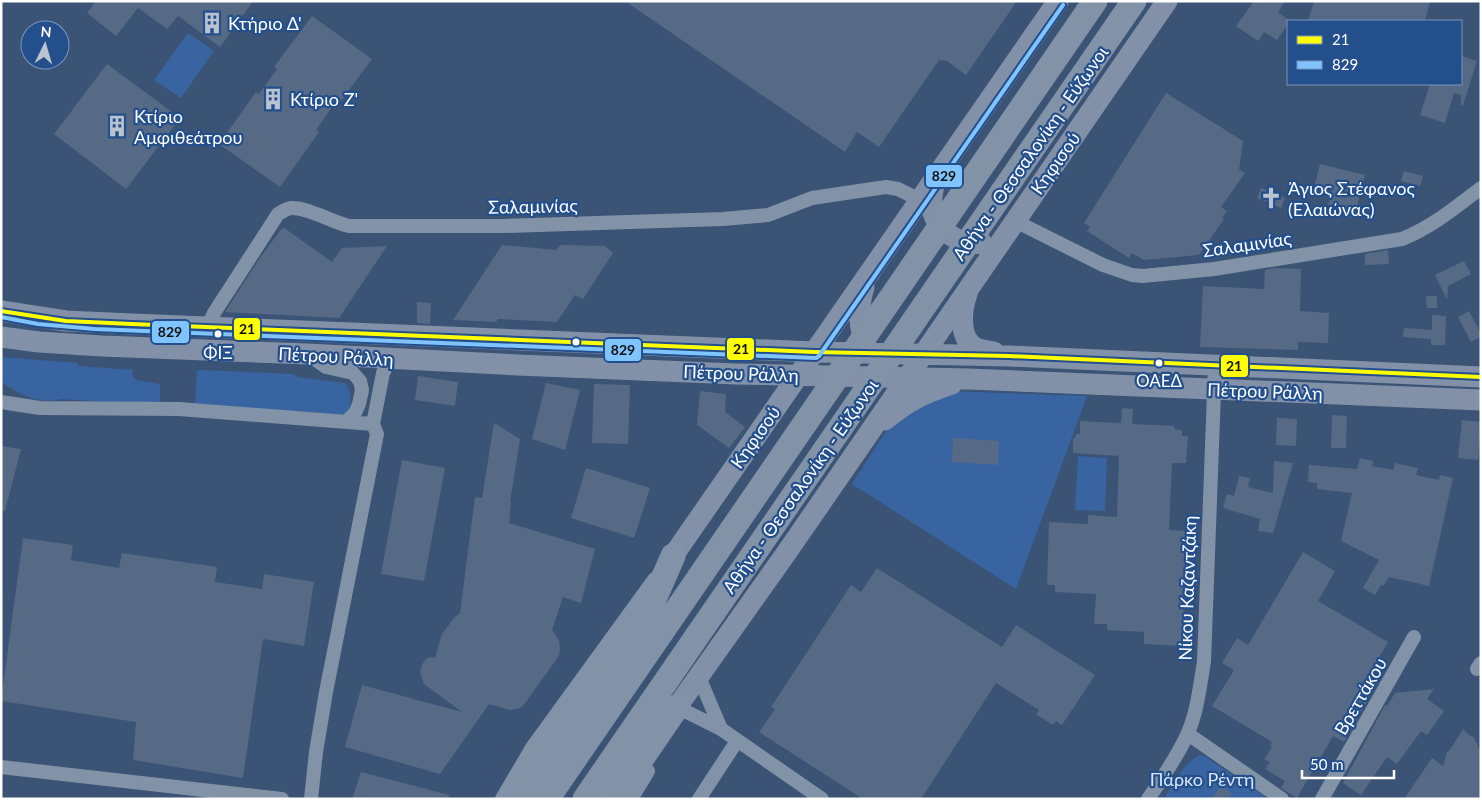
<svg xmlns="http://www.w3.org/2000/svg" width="1482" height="800" viewBox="0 0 1482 800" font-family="Lato,sans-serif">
  <rect width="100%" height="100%" fill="#3b5375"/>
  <path fill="#3865a2" d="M188,33L214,51L181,98L154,80Z
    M1,357L78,363V366L133,370L132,376L136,380L160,384V405L61,399C38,405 20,394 1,382Z
    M200,370L292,374L298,377L344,383C354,390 353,412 341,416L195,406L197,371Z
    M947,391L1087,396L1016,589L852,484L888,428Z
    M1078,456L1107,458L1105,511L1075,510Z
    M1201,755L1206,757L1268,799H1164C1172,786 1186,759 1201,755Z"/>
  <path fill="#566a85" d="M96,1H253L220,47L178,16L167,29L138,8L116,36L87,13Z
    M625,1H1017L966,75L947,61L939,60L879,147L857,132L845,152Z
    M1254,1H1285L1278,12L1290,21H1288V24L1277,40L1264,32L1258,41L1236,26Z
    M1314,1H1430L1425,21H1308Z
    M312,16L372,59L335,109L332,107L316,130L319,132L280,187L219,144L256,92L259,94L277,69L274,67Z
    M1461,56L1477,61L1463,105H1461V95L1454,93L1445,123L1420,115L1430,84H1461Z
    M107,64L180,118L126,189L54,134Z
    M1166,93L1243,141L1239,170L1245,173L1221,207L1227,211L1222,218L1224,219L1199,255L1144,260L1132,253L1129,258L1087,231L1090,227L1084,223Z
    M1320,164L1365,175L1354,218L1327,211L1332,188L1315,184Z
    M1404,171L1423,176L1420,186L1401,181Z
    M1261,188L1285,198L1281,208L1257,198Z
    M283,227L332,262L342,248L387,246L339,318L225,312L259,259Z
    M502,245L556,250L560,245L605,246L613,253L583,299L575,295L557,322L498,319L496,322L453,320Z
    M1388,250L1389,264L1365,265V254Z
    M1464,261L1471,274L1448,286L1447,300L1435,275Z
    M1274,268L1301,269L1300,311L1329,313L1328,343L1298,342V350L1200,347L1203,286L1264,289L1265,270Z
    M1426,296H1437V308H1427Z
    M417,302L431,303L430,324L417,323Z
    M1469,311L1481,334V337L1471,342L1458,317Z
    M1432,315L1446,316L1445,345H1431V339L1403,337L1404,328L1432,330Z
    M418,376L458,382L455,406L415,400Z
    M546,383L580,390L565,450L532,439Z
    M594,384L630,385L628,444L592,443Z
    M700,391L726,394L725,412L745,427L729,448L697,425Z
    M1122,408L1133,409L1132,424L1174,426V429L1182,430V436H1188L1186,463H1172L1169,530L1187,531L1182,646L1144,644V632L1107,630V624H1094L1096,594L1055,592V585H1047L1049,522L1088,524V515L1117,517L1119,456L1073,453V438L1075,439L1076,434H1080V421L1121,423Z
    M1332,415L1347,416L1346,448H1331Z
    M1277,418L1297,419L1296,446L1276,445Z
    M1462,420L1481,422L1478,460L1458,458Z
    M494,423L520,439L510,502H511L509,523L595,549L581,603L563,597L552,630L559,640L560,651L558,657L523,706L518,709L509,710L489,704L440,774L345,747L362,685L462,712L424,684L420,672L422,665L425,660L429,657L435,658L442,634L454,618L460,613L475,497L482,498Z
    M953,438L999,441L998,465L952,462Z
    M1,446L21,449L5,511L1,510Z
    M1360,458L1373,461L1372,466L1393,470L1395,463L1418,468L1416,475L1439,480L1440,475L1453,478L1429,586L1389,577L1383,586L1381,585L1375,595L1363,588L1379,560L1341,541L1352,493L1317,489V483L1308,482L1309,465L1357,469Z
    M402,460L445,468L424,581L381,574Z
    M1274,461L1293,463L1273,533L1258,531L1260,519L1223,508L1227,494L1234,496L1239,476L1250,478L1248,487L1273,493Z
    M586,468L650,488L634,538L571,518Z
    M23,538L73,545L71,560L119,568L122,553L217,567L215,582L262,589L264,574L314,582L304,646L263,639L243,778L133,760L136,722L1,701Z
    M1303,552L1335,571L1318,601L1388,642L1360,690L1370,696L1344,742L1333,736L1297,798L1281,788L1285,781L1265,769L1270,762L1264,759L1272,747L1270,745L1272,742L1212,706L1234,670L1222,663L1237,638L1248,645Z
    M877,568L1002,647L1016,625L1095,675L1062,725L1056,721L1053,725L1036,714L1039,710L996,683L921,799H863L759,732L775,709L771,707L851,585L861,592Z
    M1434,689L1427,699L1444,711L1427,735L1421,731L1397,764L1387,757L1361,795L1343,783L1385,705L1387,706L1395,693Z
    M1463,729L1470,736L1474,737L1481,754V799H1404L1432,758L1443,766L1447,752L1450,750Z
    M361,772L449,795L448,799H352Z
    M1222,785L1232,794L1228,799H1211Z"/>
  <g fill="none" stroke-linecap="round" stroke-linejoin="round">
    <path stroke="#8293a8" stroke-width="14" d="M1015,221L1103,265L1132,275L1143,276L1214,269L1402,239C1432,227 1456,207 1481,188
      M208,327L214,313L278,214C282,212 287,208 292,208C310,208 331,222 349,226H504L723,219L768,215L812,198L886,187L898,189L920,200
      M309,355L326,367L353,373L360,381L362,390L359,404L355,413L347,421
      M1,402L40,408L179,409L373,424
      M1477,669L1481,663
      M699,677L721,729
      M677,707L721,729L822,799
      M1188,734L1282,799
      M1,767L282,799
      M311,799L316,752L326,692L377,434L373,424L383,373L391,358
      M699,799L737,741
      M1148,799C1162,779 1177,757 1187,735C1197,714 1200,685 1204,662L1215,365
      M1322,799L1414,637"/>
    <path stroke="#8293a8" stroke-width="16" d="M503,799L533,748L655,580
      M630,799L647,771"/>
    <path stroke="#8291a7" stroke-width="21" d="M936,179C933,188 931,197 932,207C935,230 959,246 982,243
      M864,287C857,310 859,328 867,350
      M967,294C961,311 958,341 978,349C983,350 989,351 994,352
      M1,311L66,321L132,324L814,352L1009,356L1481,377
      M1,337L39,342L102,346L307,354L518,365L736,374L969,379L1481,400
      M885,420C908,401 924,393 952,384
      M673,556L1058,1
      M677,707L787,552L1167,1"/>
    <path stroke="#8293a8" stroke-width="25" d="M520,799L652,604L673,556
      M547,799L1095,1
      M585,799L1134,1
      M614,799L677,707"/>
    <g stroke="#234f8d" stroke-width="8">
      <path id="bus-1" d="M1,311L66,321L132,324L814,352L1009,356L1481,377"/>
    </g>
    <g stroke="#234f8d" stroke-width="8">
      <path id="bus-2" d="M1,317L38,324L95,329L816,358L819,356L1063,5"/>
    </g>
    <use href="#bus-1" stroke="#ff0" stroke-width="4"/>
    <use href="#bus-2" stroke="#80c4ff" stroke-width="4"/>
  </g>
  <defs>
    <g id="building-bare" transform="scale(1.725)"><path d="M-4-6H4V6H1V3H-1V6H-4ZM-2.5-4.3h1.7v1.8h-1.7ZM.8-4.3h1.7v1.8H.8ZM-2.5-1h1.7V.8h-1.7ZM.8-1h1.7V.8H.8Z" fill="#bac3cf" stroke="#234f8d" stroke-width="2.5" paint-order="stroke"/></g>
    <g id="church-bare" transform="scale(1.725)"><path d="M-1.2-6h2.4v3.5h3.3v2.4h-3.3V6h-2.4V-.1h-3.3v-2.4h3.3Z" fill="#bac3cf" stroke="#234f8d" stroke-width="2.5" paint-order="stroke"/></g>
  </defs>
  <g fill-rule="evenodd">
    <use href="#building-bare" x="212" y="23"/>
    <use href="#building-bare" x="273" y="99"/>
    <use href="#building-bare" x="117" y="126"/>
    <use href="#church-bare" x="1271" y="198"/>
  </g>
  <g fill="#fff" stroke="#234f8d" stroke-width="2">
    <circle cx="218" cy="334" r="4.5"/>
    <circle cx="576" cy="342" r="4.5"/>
    <circle cx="1159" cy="363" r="4.5"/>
  </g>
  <g text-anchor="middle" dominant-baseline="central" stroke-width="4.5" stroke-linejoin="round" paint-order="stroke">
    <g font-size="17" fill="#fff" stroke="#234f8d">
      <text x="218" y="352">ΦΙΞ</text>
      <text x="1159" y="380">ΟΑΕΔ</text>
    </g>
    <g font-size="18" fill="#fff" stroke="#234f8d" text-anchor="start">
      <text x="228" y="23">Κτήριο Δ'</text>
      <text x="290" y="99">Κτίριο Ζ'</text>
      <text x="134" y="116">Κτίριο<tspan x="134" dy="21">Αμφιθεάτρου</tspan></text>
      <text x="1288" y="188">Άγιος Στέφανος<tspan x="1288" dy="21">(Ελαιώνας)</tspan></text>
    </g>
    <g font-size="18" fill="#fff" stroke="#234f8d">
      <text transform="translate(1030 153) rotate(-55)">Αθήνα - Θεσσαλονίκη - Εύζωνοι</text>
      <text transform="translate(1055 163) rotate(-55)">Κηφισού</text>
      <text transform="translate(533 206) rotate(-1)">Σαλαμινίας</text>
      <text transform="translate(1247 244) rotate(-8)">Σαλαμινίας</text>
      <text transform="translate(336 356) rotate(3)">Πέτρου Ράλλη</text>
      <text transform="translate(741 373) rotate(2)">Πέτρου Ράλλη</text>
      <text transform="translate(1265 391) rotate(2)">Πέτρου Ράλλη</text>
      <text transform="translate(755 437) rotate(-55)">Κηφισού</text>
      <text transform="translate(800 486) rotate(-55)">Αθήνα - Θεσσαλονίκη - Εύζωνοι</text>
      <text transform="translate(1187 588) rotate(-88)">Νίκου Καζαντζάκη</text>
      <text transform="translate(1360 696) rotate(-60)">Βρεττάκου</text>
    </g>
    <g font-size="18" fill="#d7e5f8" stroke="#234f8d">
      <text x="1202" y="779">Πάρκο Ρέντη</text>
    </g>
  </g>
  <g stroke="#234f8d" stroke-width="2">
    <rect x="925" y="164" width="38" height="24" rx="5" fill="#80c4ff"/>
    <rect x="233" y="317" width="28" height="24" rx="5" fill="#ff0"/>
    <rect x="151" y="320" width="39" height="24" rx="5" fill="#80c4ff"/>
    <rect x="726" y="337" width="29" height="24" rx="5" fill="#ff0"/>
    <rect x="604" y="338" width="38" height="24" rx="5" fill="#80c4ff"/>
    <rect x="1220" y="354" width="29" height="24" rx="5" fill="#ff0"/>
  </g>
  <g font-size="14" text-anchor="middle" font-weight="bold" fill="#111">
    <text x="944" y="181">829</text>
    <text x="247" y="334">21</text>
    <text x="170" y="337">829</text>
    <text x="741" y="354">21</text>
    <text x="623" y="355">829</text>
    <text x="1234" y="371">21</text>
  </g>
  <rect width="1482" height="800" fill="none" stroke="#ffffff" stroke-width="5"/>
  <rect x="1287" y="20" width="175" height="65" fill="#234f8d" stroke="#7b95bb"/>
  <rect x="1297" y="36" width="25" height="8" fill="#ffff00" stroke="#7b95bb"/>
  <text x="1332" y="45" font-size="15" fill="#ffffff">21</text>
  <rect x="1297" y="61" width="25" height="8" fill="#80c4ff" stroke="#7b95bb"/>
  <text x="1332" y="70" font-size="15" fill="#ffffff">829</text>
  <g transform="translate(45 45) rotate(5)"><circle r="24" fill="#234f8d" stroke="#7b95bb"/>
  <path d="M0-4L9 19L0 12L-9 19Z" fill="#bac3cf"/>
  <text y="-8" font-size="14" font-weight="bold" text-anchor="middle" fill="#ffffff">N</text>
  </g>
  <path d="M1302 770v8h92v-8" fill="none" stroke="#ffffff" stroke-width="2.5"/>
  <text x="1310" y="770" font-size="15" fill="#ffffff" stroke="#234f8d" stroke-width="4" paint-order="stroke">50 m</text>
</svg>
